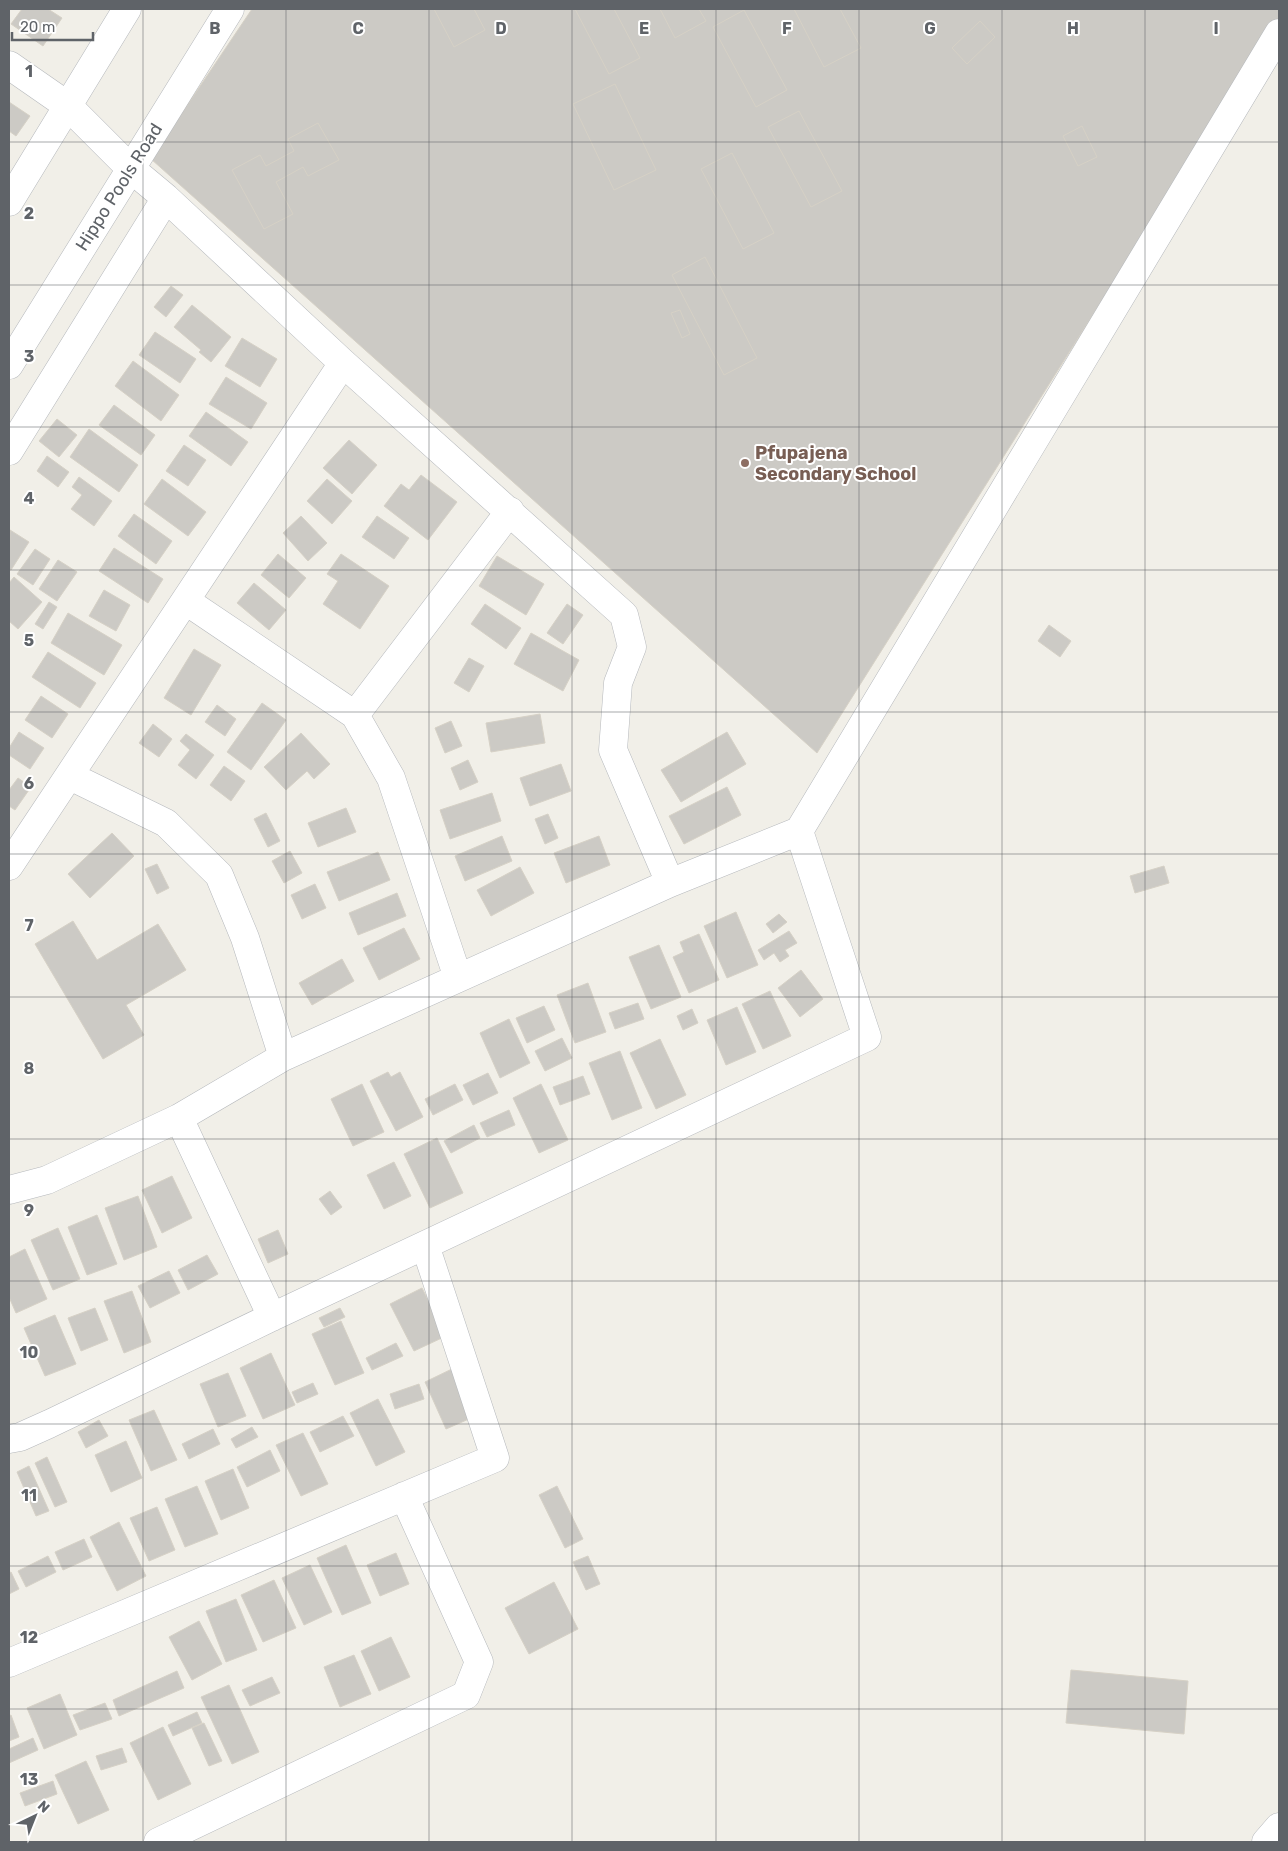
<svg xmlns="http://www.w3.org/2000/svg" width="1288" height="1851" viewBox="0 0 1288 1851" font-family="Rubik,sans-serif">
  <rect width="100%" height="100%" fill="#f1efe8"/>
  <path fill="#cccac5" stroke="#d6d1c6" d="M22,9H48L62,18L43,46L11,24Z
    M252,9H1279V19L817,753L151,159Z
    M434,9H474L485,30L454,47Z
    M575,9H614L640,58L609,74Z
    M660,9H699L706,21L675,38Z
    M794,9H840L861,48L824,67Z
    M744,10L787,90L756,107L713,27Z
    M980,21L995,37L967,64L952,48Z
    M615,84L656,170L614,190L573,104Z
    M9,102L30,116L16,136L9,131Z
    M799,111L842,191L811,207L768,127Z
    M318,123L339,160L308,176L303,167L276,182L293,214L264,229L232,170L260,155L266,166L294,151L288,139Z
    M1082,126L1097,157L1078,166L1063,136Z
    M732,153L774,233L743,249L701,169Z
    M705,257L757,358L724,375L672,275Z
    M171,286L183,295L166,317L154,307Z
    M192,305L231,337L211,362L199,352L201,350L174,327Z
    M680,310L690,334L682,338L671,313Z
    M155,332L196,359L180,383L139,355Z
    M242,338L277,359L260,387L225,366Z
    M133,361L179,395L161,421L115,386Z
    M226,377L267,403L251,429L209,404Z
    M114,405L155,435L141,455L99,425Z
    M206,412L248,442L231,466L189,436Z
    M57,419L77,435L59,457L39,441Z
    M89,429L138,465L119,492L70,457Z
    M349,440L377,465L352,494L323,468Z
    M184,445L206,460L188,486L166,471Z
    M47,456L69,472L58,487L37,471Z
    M421,475L457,502L428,540L384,506L401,484L409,490Z
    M79,477L112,501L94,526L71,509L82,495L72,487Z
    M162,479L206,512L188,536L144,504Z
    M327,479L352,501L332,524L307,501Z
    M134,514L172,541L156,564L118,536Z
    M301,516L327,543L308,561L283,533Z
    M377,516L409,538L394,559L362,537Z
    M10,530L29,542L11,570L9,569Z
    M114,548L163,579L148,603L99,571Z
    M35,549L50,559L33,585L17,574Z
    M278,554L306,578L289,598L261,575Z
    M341,554L389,586L360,629L323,604L338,581L327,574Z
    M497,556L544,584L526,615L479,586Z
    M58,560L77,572L57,601L39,589Z
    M14,577L42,602L18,629L9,621V583Z
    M254,583L286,610L269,630L237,603Z
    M104,590L130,605L116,631L89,616Z
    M49,602L57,607L43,629L35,624Z
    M485,604L521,628L506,649L471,624Z
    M567,604L583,615L563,644L547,633Z
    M68,613L122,645L104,675L51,643Z
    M1049,625L1071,641L1060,657L1038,641Z
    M531,633L579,660L563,691L514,664Z
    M194,649L221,665L191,715L164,698Z
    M48,652L96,683L80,708L32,677Z
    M469,658L484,666L469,692L454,683Z
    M41,696L68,714L52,738L25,720Z
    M262,703L286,720L251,770L227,752Z
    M217,705L236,719L225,736L205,722Z
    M540,714L545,743L491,752L486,723Z
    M451,721L462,746L445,753L435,728Z
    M153,724L172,739L159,757L139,743Z
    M19,732L44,748L30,769L9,755V748Z
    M727,732L746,764L681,802L661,770Z
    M301,733L330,764L314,779L307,771L286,790L264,767Z
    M186,734L214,755L196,779L178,765L190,750L180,741Z
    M468,760L478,782L460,790L451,768Z
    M561,764L571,791L530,806L520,778Z
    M224,766L245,781L231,801L210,785Z
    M18,778L31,787L15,810L9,806V790Z
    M727,787L741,815L684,844L669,816Z
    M492,793L501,821L450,839L440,810Z
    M346,808L356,832L318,847L308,823Z
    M266,813L280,841L268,847L254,819Z
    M548,814L558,838L545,844L535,819Z
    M112,833L134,856L90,898L68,874Z
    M502,836L512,861L465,881L455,856Z
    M599,836L610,865L566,883L554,853Z
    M290,851L302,873L284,883L272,861Z
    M378,852L390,880L339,901L327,872Z
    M157,864L169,888L157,894L145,869Z
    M1164,866L1169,883L1135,893L1130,876Z
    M520,867L534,893L491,916L477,890Z
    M315,884L326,908L302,919L291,895Z
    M397,893L406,916L358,935L349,913Z
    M736,912L758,965L727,978L704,926Z
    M779,914L787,922L773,933L766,924Z
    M73,921L97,960L158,924L186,970L126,1005L144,1035L103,1059L35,944Z
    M404,928L420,959L379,980L363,948Z
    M789,931L797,943L785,950L789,956L780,962L774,953L764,960L758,950Z
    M699,934L719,980L689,993L673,957L684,952L680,942Z
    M659,945L681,997L651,1009L629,957Z
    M342,959L354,981L312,1005L299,983Z
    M801,970L823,999L800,1017L778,988Z
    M588,983L606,1032L575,1043L557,995Z
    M770,991L791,1036L763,1049L742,1004Z
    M638,1003L644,1019L615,1029L609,1013Z
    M544,1006L555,1030L527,1043L516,1018Z
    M737,1007L756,1052L726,1065L707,1020Z
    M692,1009L698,1023L683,1030L677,1016Z
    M509,1019L530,1063L500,1078L480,1033Z
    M562,1038L572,1058L545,1071L535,1051Z
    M660,1039L686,1095L656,1109L630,1053Z
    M620,1051L642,1108L612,1120L589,1063Z
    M388,1072L391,1077L400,1072L423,1117L396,1131L370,1081Z
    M488,1073L498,1093L473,1105L463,1085Z
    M583,1076L590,1094L560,1105L553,1087Z
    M362,1084L384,1132L353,1146L331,1099Z
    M455,1084L463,1100L433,1115L425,1099Z
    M541,1084L568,1140L539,1153L513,1098Z
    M509,1110L515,1125L487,1137L480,1123Z
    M474,1125L480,1138L451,1153L444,1141Z
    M437,1138L463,1193L430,1208L404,1154Z
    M394,1162L411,1196L384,1209L367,1175Z
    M172,1176L192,1218L162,1233L142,1190Z
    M330,1191L342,1207L331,1215L319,1199Z
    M138,1196L157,1247L124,1260L105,1208Z
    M97,1215L117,1264L87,1275L68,1227Z
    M58,1228L80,1279L53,1290L31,1240Z
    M278,1230L288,1254L268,1263L258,1239Z
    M25,1249L47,1299L16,1313L9,1297V1257Z
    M207,1255L218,1274L188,1290L178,1270Z
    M169,1271L180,1293L150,1308L138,1286Z
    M422,1288L446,1336L414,1351L390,1304Z
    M132,1291L151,1342L124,1353L104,1301Z
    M95,1308L108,1340L81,1351L68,1318Z
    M340,1308L345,1317L324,1327L319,1318Z
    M55,1315L76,1364L45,1376L24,1328Z
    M341,1321L364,1373L335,1385L312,1334Z
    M396,1343L403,1356L372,1370L366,1358Z
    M271,1353L295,1405L263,1419L240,1368Z
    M456,1367L478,1415L446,1429L425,1382Z
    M228,1373L246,1416L218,1427L200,1384Z
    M313,1383L318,1394L297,1403L292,1392Z
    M419,1384L424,1399L395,1409L390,1394Z
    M378,1399L405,1452L376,1466L350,1413Z
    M154,1410L177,1460L151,1471L129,1420Z
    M343,1416L354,1436L320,1452L310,1432Z
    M99,1420L108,1436L86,1448L78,1432Z
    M252,1427L258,1437L236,1448L231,1439Z
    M213,1429L220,1444L189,1459L182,1444Z
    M303,1433L328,1484L301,1496L276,1445Z
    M126,1441L142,1478L111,1492L95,1455Z
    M270,1450L280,1471L247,1487L237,1467Z
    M47,1457L67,1502L55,1507L35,1463Z
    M29,1466L49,1511L36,1516L17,1472Z
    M233,1469L249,1508L221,1520L205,1481Z
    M197,1486L218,1534L185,1547L165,1499Z
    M557,1486L583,1539L565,1548L539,1495Z
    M157,1507L175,1550L149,1561L130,1518Z
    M119,1522L146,1576L117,1591L90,1537Z
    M84,1539L92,1557L63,1570L55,1552Z
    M346,1545L371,1603L342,1615L317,1558Z
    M396,1553L409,1584L380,1596L367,1565Z
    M48,1556L56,1572L26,1587L18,1571Z
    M588,1556L600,1584L586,1590L573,1562Z
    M310,1565L332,1612L304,1625L282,1578Z
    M11,1572L19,1589L9,1594V1573Z
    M274,1580L296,1628L263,1642L241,1595Z
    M554,1582L578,1629L529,1654L505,1608Z
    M236,1599L257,1650L226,1662L206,1611Z
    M199,1621L222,1664L192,1680L169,1637Z
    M391,1637L410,1677L379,1691L361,1651Z
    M354,1655L371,1694L340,1707L324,1667Z
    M1071,1670L1188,1681L1184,1734L1066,1723Z
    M177,1671L184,1688L119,1716L113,1700Z
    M272,1677L280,1693L250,1706L242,1690Z
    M229,1685L259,1752L232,1764L201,1697Z
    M60,1694L77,1735L44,1749L27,1708Z
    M105,1703L112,1719L80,1730L73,1715Z
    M197,1712L202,1723L173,1736L168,1725Z
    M11,1715L19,1737L9,1741V1716Z
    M204,1723L222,1761L209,1766L192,1728Z
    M163,1727L191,1784L158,1800L130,1743Z
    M33,1738L38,1750L9,1763V1749Z
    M122,1748L127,1762L101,1770L96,1756Z
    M86,1761L109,1810L78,1824L55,1775Z
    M53,1781L57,1794L25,1806L20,1793Z"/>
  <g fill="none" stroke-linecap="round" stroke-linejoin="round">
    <g stroke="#b5b8bc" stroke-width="29">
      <path id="minor" d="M9,65L68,106L130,168L166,198L343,363L624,615L632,647L618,683L613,750L670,883
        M9,202L127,9
        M9,451L166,198
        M186,601L355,715
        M70,776L166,823L219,875L245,938L283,1057
        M9,866L343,363
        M458,978L391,778L355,715L510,511
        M179,1118L272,1317
        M9,1190L47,1180L179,1118L283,1057L670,883L799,831L1279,33
        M9,1439L20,1437L49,1424L272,1317L867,1037L799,831
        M9,1663L495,1458L425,1245
        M158,1842L466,1695L479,1662L404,1496
        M1266,1842L1279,1827"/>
    </g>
    <g stroke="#b5b8bc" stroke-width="29">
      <path id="tertiary" d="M9,365L230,9"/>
    </g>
    <use href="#minor" stroke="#fff" stroke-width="28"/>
    <use href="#tertiary" stroke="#fff" stroke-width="28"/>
  </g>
  <path fill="none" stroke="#5f6368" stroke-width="1" stroke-opacity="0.55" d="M143,9V1842M286,9V1842M429,9V1842M572,9V1842M716,9V1842M859,9V1842M1002,9V1842M1145,9V1842M9,142H1279M9,285H1279M9,427H1279M9,570H1279M9,712H1279M9,854H1279M9,997H1279M9,1139H1279M9,1281H1279M9,1424H1279M9,1566H1279M9,1709H1279"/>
  <circle fill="#8d6e63" stroke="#fff" stroke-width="2" cx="745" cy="463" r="5"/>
  <g text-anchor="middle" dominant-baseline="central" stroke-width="4" stroke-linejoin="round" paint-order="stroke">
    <g font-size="18" fill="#5f6368" stroke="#fff">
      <text transform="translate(119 187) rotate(-58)">Hippo Pools Road</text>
    </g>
    <g font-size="18" font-weight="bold" fill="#785e54" stroke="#fff" text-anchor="start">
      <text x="755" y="453">Pfupajena<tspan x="755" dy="21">Secondary School</tspan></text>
    </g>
  </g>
  <g font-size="16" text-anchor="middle" font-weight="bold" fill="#5f6368" stroke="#fff" stroke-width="4" stroke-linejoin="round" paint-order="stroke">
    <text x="215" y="34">B</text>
    <text x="358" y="34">C</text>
    <text x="501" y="34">D</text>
    <text x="644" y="34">E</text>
    <text x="787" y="34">F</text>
    <text x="930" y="34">G</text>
    <text x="1073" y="34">H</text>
    <text x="1216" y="34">I</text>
    <text x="29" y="77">1</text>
    <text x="29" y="219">2</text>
    <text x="29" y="362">3</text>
    <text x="29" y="504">4</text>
    <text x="29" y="646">5</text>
    <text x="29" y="789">6</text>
    <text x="29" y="931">7</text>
    <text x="29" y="1074">8</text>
    <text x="29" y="1216">9</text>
    <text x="29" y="1358">10</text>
    <text x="29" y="1501">11</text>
    <text x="29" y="1643">12</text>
    <text x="29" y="1785">13</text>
  </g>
  <rect width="1288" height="1851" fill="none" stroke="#5f6368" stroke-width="20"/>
  <g transform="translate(35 1816) rotate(43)" stroke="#ffffff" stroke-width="4" paint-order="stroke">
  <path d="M0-4L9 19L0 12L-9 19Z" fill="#5f6368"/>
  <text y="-8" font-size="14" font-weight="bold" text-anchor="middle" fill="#5f6368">N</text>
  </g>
  <path d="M12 32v8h81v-8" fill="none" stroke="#5f6368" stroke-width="2.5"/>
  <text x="20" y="32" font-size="15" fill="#5f6368" stroke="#ffffff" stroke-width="4" paint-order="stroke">20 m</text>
</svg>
